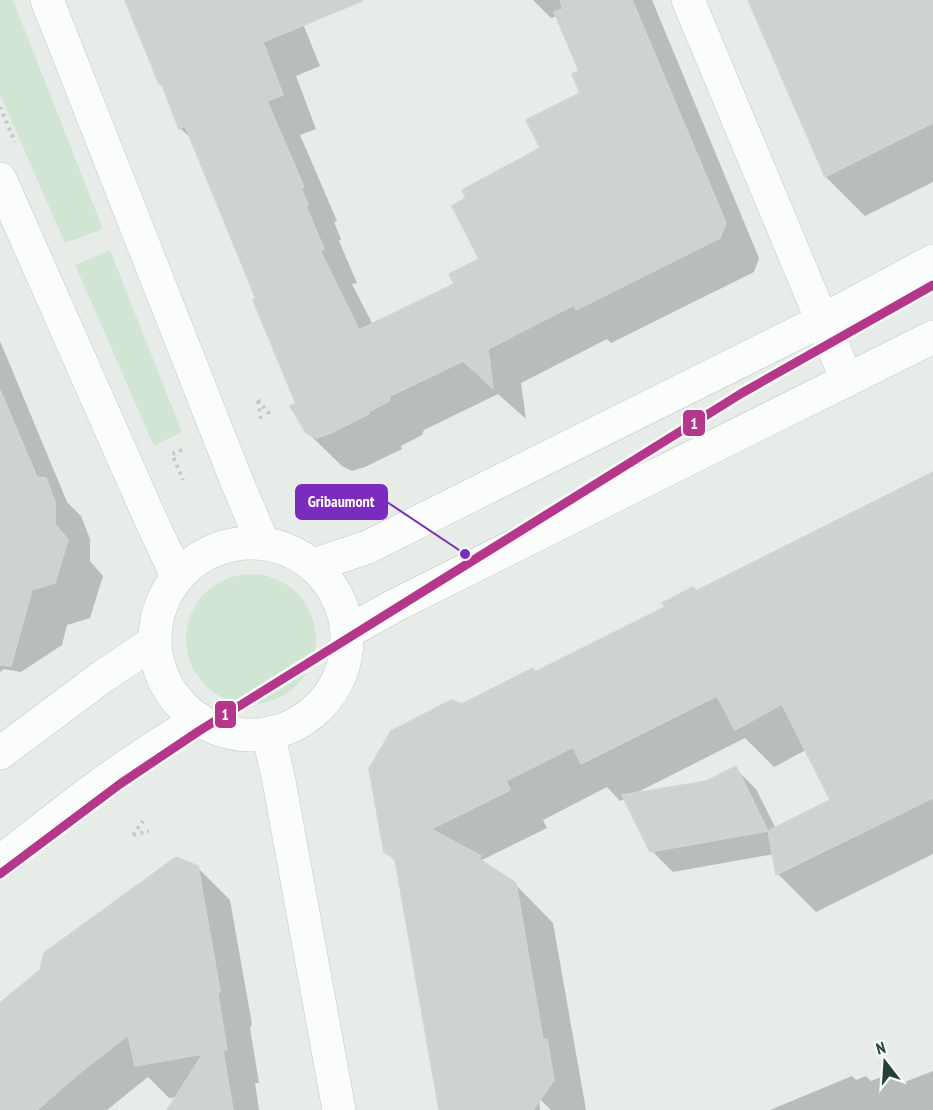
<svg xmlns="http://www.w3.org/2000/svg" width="933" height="1110" viewBox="0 0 933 1110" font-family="'PT Sans Narrow',sans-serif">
  <rect width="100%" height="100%" fill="#e7ece9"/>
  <path fill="#d1e5d5" d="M0,0H13L103,229L65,243L0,95Z
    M110,250L182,432L154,446L75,265Z
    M186 639a65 65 0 1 1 130 0a65 65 0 1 1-130 0Z"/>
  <path fill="#0003" fill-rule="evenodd" d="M126,0H292L295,4L320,66L296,76L316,129L300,135L337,221L334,222L341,239L339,241L357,283L352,284L373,325L456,285L481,260L542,149L582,94L581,72L557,16L551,18L533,0H652L759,258L754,272L611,343L607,339L521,383L526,419L498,394L424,430L422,435L401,446L402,449L365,467L352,471L342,466L307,432L258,299L192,139L180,128Z
    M750,0H920L933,10V182L865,216L826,177Z
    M0,341L67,502L81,516L90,539V561L103,576L90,618L67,625L62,645L21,672L4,669L0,672Z
    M933,474V854L816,912L778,874L774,854L673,872L652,851L625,799L620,801L607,787L543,820L547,828L482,860L490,868L515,884L553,923L586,1110H551L539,1098L540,1110H441L397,863L386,852L462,705L532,669L536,673ZM745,738L774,767L806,750L831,801L776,829L756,789L735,768L707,782L636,793Z
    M197,867L230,900L252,1024L250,1028L259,1083H255L259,1110H169L178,1097L169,1098L148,1077L107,1110H0V1006Z
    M933,1071V1110H770L852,1076L856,1080L866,1076L871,1081L892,1073L902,1083Z"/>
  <path fill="#ced3d1" stroke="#d0d5d2" stroke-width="1.5" d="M125,0H361L362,1L263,42L283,95L267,101L304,187L301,188L308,205L306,206L324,249L320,250L359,330L454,284L449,274L479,259L452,206L466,198L462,190L540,148L526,120L580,93L572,74L579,71L554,12L563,9L560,0H632L726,223L720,238L576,310L574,305L488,349L493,388L463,361L390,396L389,401L368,412L369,414L331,433L317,438L306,433L290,406L296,404L253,300L256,299L224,221L185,126L179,129L162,85L159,84Z
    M748,0H933V123L825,177Z
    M0,390L37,477L46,478L55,502V524L68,540L55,583L32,590L11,666L0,665Z
    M933,472V798L776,875L768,831L830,800L782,704L735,730L717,696L581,764L573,747L506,781L510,790L431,829L481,856L479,859L516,883L543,1040L547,1039L554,1080L533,1110H439L395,859L384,852L369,769L391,731L451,700L462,704L533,668L535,672L665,607L662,603L693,587L696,591Z
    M736,766L768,831L650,852L622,795L707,781Z
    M176,857L198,866L220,991L218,995L227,1050L223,1051L233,1110H167L203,1054L135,1066L128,1035L76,1076L37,1110H0V1003L40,970L44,953Z"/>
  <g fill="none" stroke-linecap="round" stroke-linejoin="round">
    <g stroke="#c4c9c6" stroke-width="34">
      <path id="minor" d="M688,0L847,380"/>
    </g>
    <g stroke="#c4c9c6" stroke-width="34">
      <path id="tertiary" d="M47,0L237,482L263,543
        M0,179L150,518L177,576
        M268,733L278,776L339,1110"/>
    </g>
    <g stroke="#c3cac6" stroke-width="34">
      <path id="secondary" d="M155 639a96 96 0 1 1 192 0a96 96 0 1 1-192 0Z
        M314,565L368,547L823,320L933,261
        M347,632L394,606L933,337
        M0,753L102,677L154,642
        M0,862C63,812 129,760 199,720"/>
    </g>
    <path stroke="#c3cbc7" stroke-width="4" stroke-dasharray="3 4.5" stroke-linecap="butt" d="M0,107L15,142
      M258,400L272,417
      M258,401L261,420
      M182,450L172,454L183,480
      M133,835L143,821
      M133,835L149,831"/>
    <use href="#minor" stroke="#fbfcfc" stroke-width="33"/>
    <use href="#tertiary" stroke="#fbfcfc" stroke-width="33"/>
    <use href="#secondary" stroke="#fbfcfc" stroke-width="33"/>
    <g stroke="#f6fbf8" stroke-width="14">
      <path id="metro-1" d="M0,874L120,784L199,731L742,393L933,285"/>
    </g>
    <use href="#metro-1" stroke="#b5378c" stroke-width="9"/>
  </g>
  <path fill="none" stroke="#7b2cbf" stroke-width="2" d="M465 554L387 502"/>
  <circle fill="#7b2cbf" stroke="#f6fbf8" stroke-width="2" cx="465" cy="554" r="6"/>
  <rect fill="#7b2cbf" stroke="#7b2cbf" stroke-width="2" x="296" y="485" width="91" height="34" rx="6"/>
  <g font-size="16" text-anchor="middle" font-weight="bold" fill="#fff">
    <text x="341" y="507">Gribaumont</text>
  </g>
  <g stroke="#f6fbf8" stroke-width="2">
    <rect x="682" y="409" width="24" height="28" rx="6" fill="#b5378c"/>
    <rect x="214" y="700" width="23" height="29" rx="6" fill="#b5378c"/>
  </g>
  <g font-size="16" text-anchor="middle" font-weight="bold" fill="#fff">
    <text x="694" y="429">1</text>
    <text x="225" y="720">1</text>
  </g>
  <g transform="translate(885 1062) rotate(343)" stroke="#f6fbf8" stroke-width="4.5" paint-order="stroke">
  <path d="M0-4.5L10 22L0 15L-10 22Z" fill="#244136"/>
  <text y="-9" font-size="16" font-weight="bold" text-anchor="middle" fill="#244136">N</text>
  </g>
</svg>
